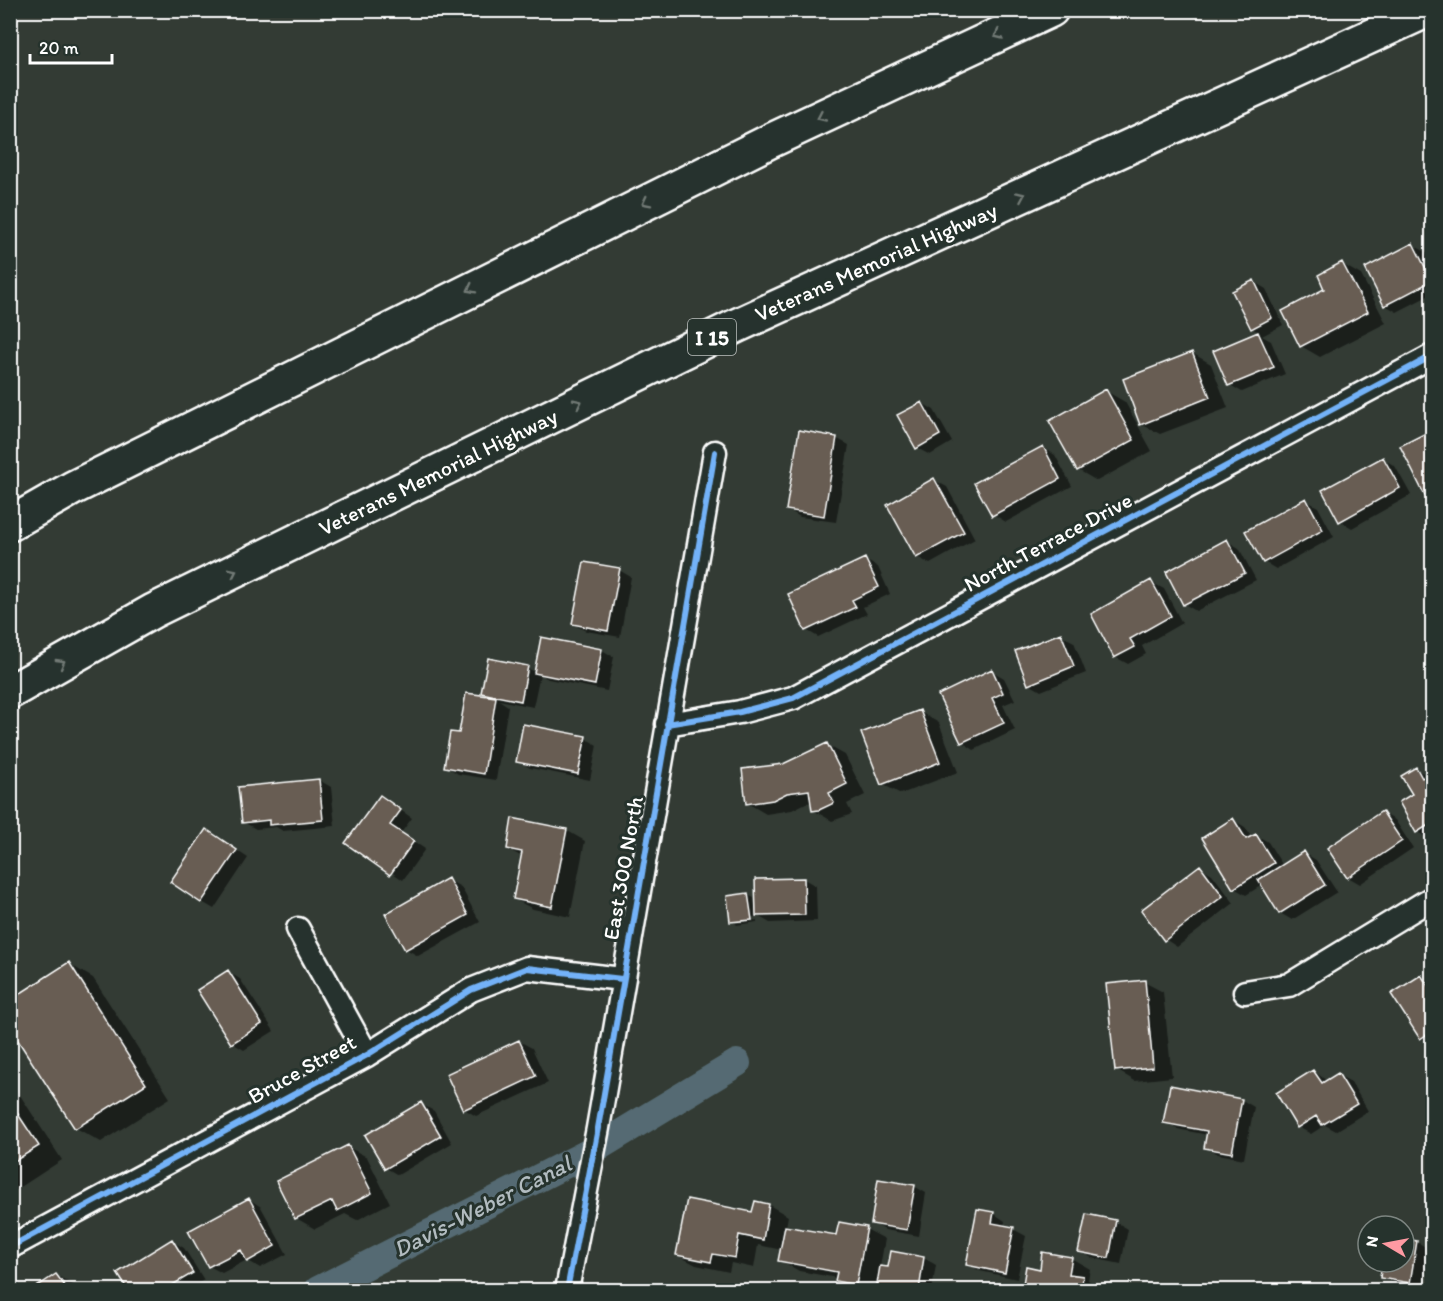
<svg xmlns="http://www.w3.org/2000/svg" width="1443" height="1301" viewBox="0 0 1443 1301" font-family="Itim,sans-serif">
  <rect width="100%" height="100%" fill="#333b34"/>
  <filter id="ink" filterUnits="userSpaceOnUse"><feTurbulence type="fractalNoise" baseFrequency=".0167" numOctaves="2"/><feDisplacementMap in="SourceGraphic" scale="12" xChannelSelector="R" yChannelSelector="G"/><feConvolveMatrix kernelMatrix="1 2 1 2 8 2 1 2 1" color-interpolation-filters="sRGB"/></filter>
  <g filter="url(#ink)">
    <path fill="#0007" d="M1413,245L1426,252L1432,265V294L1397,312L1385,305Z
      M1342,264L1361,275L1386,323L1320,357L1301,346L1326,289Z
      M1254,282L1266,289L1283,325L1262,336L1271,341L1285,374L1242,392L1230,385L1215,352L1260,333L1252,328Z
      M1192,353L1211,364L1228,408L1160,434L1141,424Z
      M1106,391L1125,402L1152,451L1097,481L1078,470Z
      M922,403L934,410L952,442L930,455L917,448Z
      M1432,432V499L1426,495L1402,447Z
      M836,438L849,445L836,522L800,517L787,509Z
      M1043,447L1055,455L1072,486L1006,522L993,514Z
      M1383,459L1395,466L1411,495L1352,528L1340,521Z
      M934,480L947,487L975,539L930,564L917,557Z
      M1305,500L1318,507L1334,537L1276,569L1264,562Z
      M1227,541L1239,548L1256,580L1196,611L1184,604Z
      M865,560L878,567L890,594L863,607L867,614L818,637L806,630Z
      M619,570L631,577L620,637L586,631L573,624Z
      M1151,582L1164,589L1182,623L1142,646L1146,654L1128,664L1115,657Z
      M1061,635L1074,642L1086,673L1041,691L1029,684Z
      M602,650L614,657L607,691L548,679L540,674L533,707L499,700L508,706L496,780L458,774L446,766L460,735L493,698L483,692L527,668L535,672Z
      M992,671L1004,678L1015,700L1003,705L1015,730L974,750L962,742Z
      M920,712L939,723L958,772L901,794L882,784Z
      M585,738L597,745L590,780L530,768L518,761Z
      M827,745L845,755L865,795L847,804L852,814L832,821L813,810L812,802L806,803L792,810L766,814L747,803L784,765Z
      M1416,769L1428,776L1432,773V837L1430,839L1417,832L1415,795Z
      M319,780L331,787L335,826L283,831L276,827L256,829L243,822Z
      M392,804L412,818L401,833L425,849L403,880L347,842Z
      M1382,813L1395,820L1413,848L1360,884L1348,877Z
      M1233,820L1245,827L1252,838L1256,835L1268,842L1283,866L1304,853L1316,860L1337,892L1292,920L1280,913L1262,885L1246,895L1234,888Z
      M566,830L585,841L570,917L533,909L514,899L522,857L508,849Z
      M218,838L248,858L214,909L202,902Z
      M1200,867L1212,874L1234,903L1177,947L1165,939Z
      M804,879L816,886L817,921L770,923L756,915V917L735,920V923L732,921L748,895L754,898L755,905H757Z
      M448,880L461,887L480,922L418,956L406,949Z
      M757,920V922L737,925L735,923Z
      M69,964L93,978L170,1098L101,1142L76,1128L10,1025Z
      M228,972L240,979L274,1031L244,1050L232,1043Z
      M1421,977L1432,983V1045L1421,1038Z
      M1144,982L1163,992L1172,1077L1135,1081L1116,1070Z
      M519,1041L532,1048L548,1083L476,1116L464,1109Z
      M1314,1071L1328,1082L1338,1075L1351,1082L1368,1111L1336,1131L1325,1125L1311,1134L1298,1127Z
      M10,1087L18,1092L62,1160L10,1194Z
      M1242,1100L1254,1107L1244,1159L1218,1154L1206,1147L1208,1135L1177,1129L1165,1122Z
      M421,1104L434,1111L452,1143L398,1175L386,1168Z
      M348,1147L367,1157L390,1203L357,1220L345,1214L315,1229L296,1218Z
      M914,1186L926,1193L919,1236L885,1230L873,1223Z
      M249,1199L261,1207L287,1254L260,1268L247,1260L222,1273L209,1266Z
      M756,1203L769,1205L788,1216L786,1227L837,1237L866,1229L885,1239L880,1267L889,1269L892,1253L924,1258L936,1265L932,1290H853L836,1281L837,1278L799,1271L780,1260L782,1250L758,1245L754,1268L731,1263L729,1272L696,1265L677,1255L754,1214Z
      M993,1213L1005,1221L1004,1227L1013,1229L1026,1236L1017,1279L980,1271L967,1264Z
      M1116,1222L1128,1229L1121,1264L1092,1258L1080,1251Z
      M1404,1240L1417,1242L1429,1249L1422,1289L1394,1284L1382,1277L1384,1262H1404Z
      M172,1241L184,1248L204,1280L187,1290H129L119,1274Z
      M1071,1258L1090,1269L1088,1280L1101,1288V1290H1024L1027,1268L1041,1271Z
      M56,1275L75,1286L78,1290H35Z"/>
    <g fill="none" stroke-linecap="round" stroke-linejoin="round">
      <path stroke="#556b73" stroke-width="28" d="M318,1290L590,1152L737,1063"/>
    </g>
    <path fill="#675d52" stroke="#fff" stroke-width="1.5" d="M1413,243L1432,281L1384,306L1365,268Z
      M1342,262L1368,312L1300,347L1282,311L1324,289L1318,275Z
      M1254,280L1272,318L1251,329L1232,291Z
      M1258,332L1274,367L1228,386L1213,351Z
      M1192,352L1210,397L1140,425L1123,379Z
      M1106,389L1134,440L1077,471L1049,421Z
      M922,402L940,435L916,449L897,415Z
      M799,430L837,437L824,516L786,510Z
      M1432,430V492L1425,496L1400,446Z
      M1043,446L1060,479L992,516L974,483Z
      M1383,457L1400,488L1339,522L1322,490Z
      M934,478L964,532L916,558L887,505Z
      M1306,498L1323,530L1263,563L1245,531Z
      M1227,539L1245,573L1183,605L1166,572Z
      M865,558L879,587L852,600L856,607L805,631L788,594Z
      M584,562L620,568L608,631L572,624Z
      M1151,580L1171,616L1130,639L1135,647L1114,658L1091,614Z
      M1061,633L1074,666L1028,685L1015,651Z
      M541,637L602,649L595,685L534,673Z
      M488,658L528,666L521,701L481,693Z
      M992,669L1003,693L992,698L1004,723L961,743L938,695Z
      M466,693L496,697L484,774L444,767L450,732L459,733Z
      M920,710L940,762L881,785L861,733Z
      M523,724L586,736L578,774L516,762Z
      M827,743L847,784L829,793L834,803L819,810L812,811L809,790L787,793L773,800L746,804L742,769L783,764Z
      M1416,767L1422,778L1432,771V823L1416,833L1399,802L1412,794L1401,776Z
      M319,779L323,820L269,825V820L242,823L238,787Z
      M380,795L401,810L390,825L414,841L390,875L345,843Z
      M1382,811L1402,841L1347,878L1327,848Z
      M512,818L567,829L552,907L513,899L522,852L507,849Z
      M1233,818L1246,839L1256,834L1274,863L1233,889L1202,838Z
      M206,829L237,850L201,903L170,882Z
      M1304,851L1325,885L1279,914L1258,880Z
      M1200,865L1223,896L1164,941L1141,910Z
      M448,878L468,915L405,950L385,914Z
      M804,878L805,915L756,916L755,879Z
      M748,893L752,920L730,922L727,896Z
      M69,962L146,1084L75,1129L10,1028V1000Z
      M228,970L262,1024L231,1044L197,990Z
      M1421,975L1432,992V1031L1420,1039L1391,994Z
      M1145,980L1153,1067L1115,1071L1106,984Z
      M519,1040L536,1076L463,1110L446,1074Z
      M1313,1070L1322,1083L1338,1073L1357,1104L1322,1125L1316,1116L1297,1128L1276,1093Z
      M1170,1085L1242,1099L1232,1153L1204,1148L1207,1131L1163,1123Z
      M10,1102L39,1146L10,1164Z
      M421,1102L441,1136L385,1169L365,1135Z
      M348,1145L372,1193L337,1211L332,1201L295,1219L276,1181Z
      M878,1179L915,1185L907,1230L871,1224Z
      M249,1198L275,1246L247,1262L241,1250L208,1267L188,1231Z
      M687,1199L752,1212L755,1201L769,1204L763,1240L739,1235L735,1258L713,1254L711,1262L676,1255Z
      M977,1209L994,1212L992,1223L1014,1227L1005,1273L966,1265Z
      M1086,1214L1116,1220L1109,1258L1078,1252Z
      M839,1222L867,1227L856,1285L835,1281L837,1272L778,1261L785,1226L836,1235Z
      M172,1239L193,1273L164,1290H128L117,1273Z
      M1404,1239L1417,1241L1410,1283L1380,1278L1382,1262H1404Z
      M891,1251L924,1257L919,1290H876L880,1266L888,1267Z
      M1042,1252L1072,1257L1069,1274L1083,1276L1081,1290H1022L1026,1266L1040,1269Z
      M56,1274L68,1290H32Z"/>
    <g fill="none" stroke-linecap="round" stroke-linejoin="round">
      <g stroke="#fff" stroke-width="27">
        <path id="street" d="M667,724L740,712L793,698L1432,356
          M298,929L367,1055
          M1245,992L1289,985L1432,898
          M10,1247L367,1055L471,990L527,968L622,979
          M567,1290L598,1128L715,452"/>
      </g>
      <g stroke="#fff" stroke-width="38">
        <path id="highway" d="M10,524L73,488L770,141L1051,10
          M10,692L153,611L738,325L1428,10"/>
      </g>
      <use href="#street" stroke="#26332d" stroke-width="22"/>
      <use href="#highway" stroke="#26332d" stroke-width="33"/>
      <g stroke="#26332d" stroke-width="10">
        <path id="cycleway" d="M667,724L740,712L793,698L1432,356
          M10,1247L367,1055L471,990L527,968L622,979
          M567,1290L598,1128L715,452"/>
      </g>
      <use href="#cycleway" stroke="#73b2f8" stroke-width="6"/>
    </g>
    <defs><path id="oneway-chevron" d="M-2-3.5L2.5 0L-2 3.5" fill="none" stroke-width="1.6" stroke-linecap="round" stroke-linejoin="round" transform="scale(1.5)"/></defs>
    <g stroke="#727a76">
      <use href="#oneway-chevron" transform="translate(998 35) rotate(155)"/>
      <use href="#oneway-chevron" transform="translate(821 117) rotate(155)"/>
      <use href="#oneway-chevron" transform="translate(1021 196) rotate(-24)"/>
      <use href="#oneway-chevron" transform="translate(646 202) rotate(153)"/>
      <use href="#oneway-chevron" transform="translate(471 289) rotate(153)"/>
      <use href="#oneway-chevron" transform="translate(578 403) rotate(-26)"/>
      <use href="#oneway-chevron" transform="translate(233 572) rotate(-26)"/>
      <use href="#oneway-chevron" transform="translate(61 663) rotate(-30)"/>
    </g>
  </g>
  <g text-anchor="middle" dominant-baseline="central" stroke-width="6" stroke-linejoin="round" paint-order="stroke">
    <rect fill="#26332d" stroke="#bec2c0" stroke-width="1.5" x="688" y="319" width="48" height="36" rx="4.5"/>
    <g font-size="21" font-weight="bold" fill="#fff">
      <text x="712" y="337">I 15</text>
    </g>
    <g font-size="22" fill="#fff" stroke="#26332d">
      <text transform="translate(876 262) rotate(-24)">Veterans Memorial Highway</text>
      <text transform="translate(438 472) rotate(-26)">Veterans Memorial Highway</text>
      <text transform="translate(1048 542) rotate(-28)">North Terrace Drive</text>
      <text transform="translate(623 868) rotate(-80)">East 300 North</text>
      <text transform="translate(302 1069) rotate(-29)">Bruce Street</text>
    </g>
    <g font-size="24" font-style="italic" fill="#b2bcc0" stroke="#26332d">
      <text transform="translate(482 1206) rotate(-27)">Davis-Weber Canal</text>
    </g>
  </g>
  <rect width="1443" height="1301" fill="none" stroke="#26332d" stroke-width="36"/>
  <rect x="18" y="18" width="1407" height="1265" fill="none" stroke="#fff" stroke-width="2" filter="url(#ink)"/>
  <g transform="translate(1386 1244) rotate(280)"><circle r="28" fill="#26332d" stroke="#7d8581" stroke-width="1.5"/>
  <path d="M0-4.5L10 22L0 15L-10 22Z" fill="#ff9aa2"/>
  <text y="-9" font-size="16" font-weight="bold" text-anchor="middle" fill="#ffffff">N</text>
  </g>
  <path d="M30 54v9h82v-9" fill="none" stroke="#ffffff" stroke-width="3"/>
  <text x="39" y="54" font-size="18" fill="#ffffff" stroke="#26332d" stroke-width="4.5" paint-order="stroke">20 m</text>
</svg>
